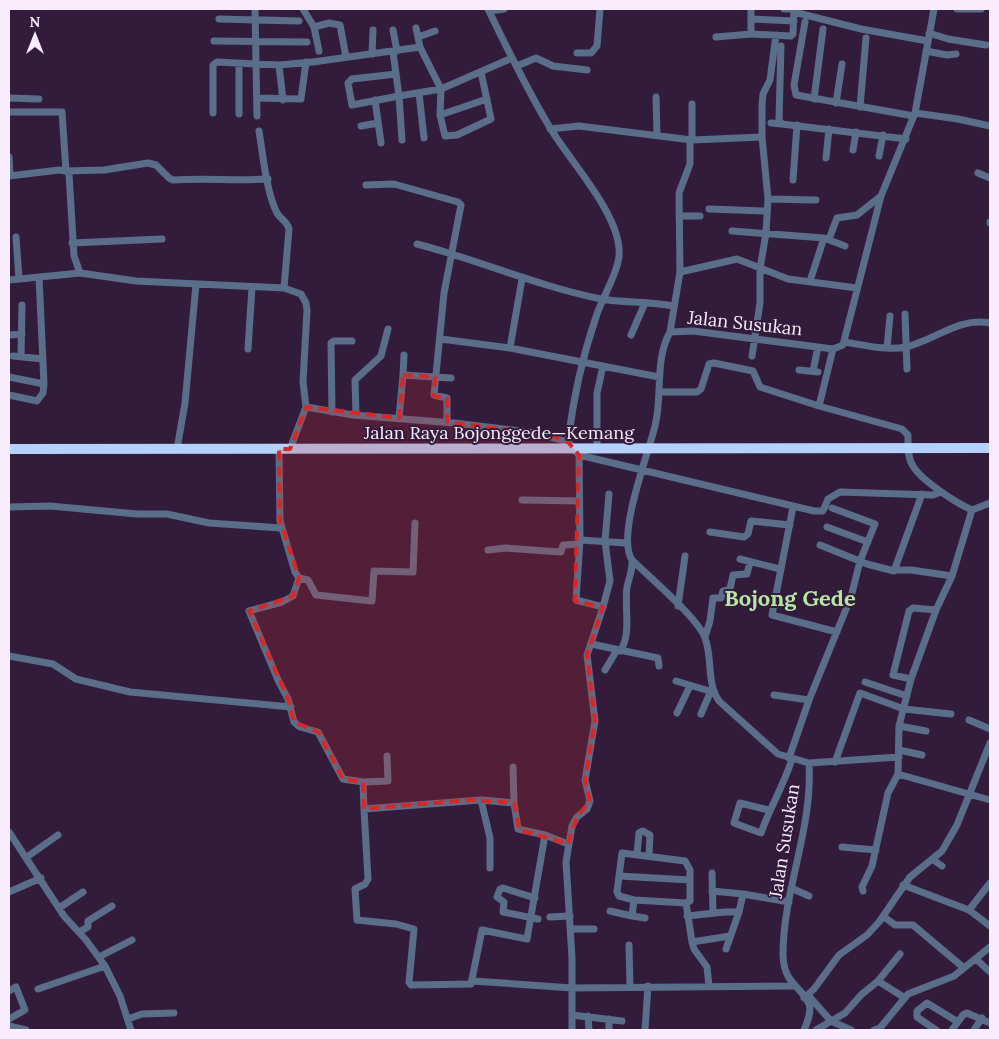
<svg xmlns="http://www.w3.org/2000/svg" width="999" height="1039" viewBox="0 0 999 1039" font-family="Lora,serif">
  <rect width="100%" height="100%" fill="#331c3b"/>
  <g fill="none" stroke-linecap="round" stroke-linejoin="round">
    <path stroke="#5a6e8a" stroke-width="7" d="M255,9L257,116
      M303,9L314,27
      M488,9C507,48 526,88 549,126C569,161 623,216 619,257C616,278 602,297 596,317C582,358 573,400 568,442
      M784,9H794
      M957,9H981
      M489,11L504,9
      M794,12L861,29L928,41
      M219,19L299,21
      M751,19L794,21
      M805,22L794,85L796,95L914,116
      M393,30L397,51
      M929,33L948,39L986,45
      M751,34V9
      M418,37L435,31
      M716,37L751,34L791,36L793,34L794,9
      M214,41L307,42
      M781,46L779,120L782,124L906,139
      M319,51L314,27L329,23L340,25L346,57
      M926,51L947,55L956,54
      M393,52L399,96L441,89L420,47L416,28
      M577,53H591L597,46L600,9
      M372,54L373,30
      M239,64V114
      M279,65L283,100
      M517,66L536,58L553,66L587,70
      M481,72L491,119L457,135L445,136L440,115L441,89L512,58
      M396,74L352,79L348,83L352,105L399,96L402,140
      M419,93L424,138
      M656,97L657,134
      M9,98L39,99
      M258,98L301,99L306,62
      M814,99L823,29
      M375,100L381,143
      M836,103L842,64
      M692,104V140
      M860,107L866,38
      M9,112H62L66,171L104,170L148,163L156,165L169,178L173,180C205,178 236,181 268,179
      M213,113V65L217,62L279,65L313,62L420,47
      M915,113L958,119L990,126
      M440,115L487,99
      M771,123L782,124
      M361,126L378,123
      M550,129L579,126L692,140L762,137
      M259,131C263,155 266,189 276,211C279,219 287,220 289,229L284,288
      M853,150L856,132
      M879,156L883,135
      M9,157L10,176
      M826,158L829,129
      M978,173L990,178
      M9,176L59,170L66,171L69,174L74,256L80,273L136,281L284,288L301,294L306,303L307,310L303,382L306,407L353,415L454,423L536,433L568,442L579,455L814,511H823L828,499L840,492L933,495L941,492
      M793,180L797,125
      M366,185L394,184L458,202L461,205L444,293L434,395L447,398V422
      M768,199L816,200
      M709,209L767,211
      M679,216H700
      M990,223V222
      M732,231L824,238L845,246
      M16,237L19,279
      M829,239L837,218L857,215L881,196
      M72,243L162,239
      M417,244C479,260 537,286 601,299C624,303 649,301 673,306
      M680,272L737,259L788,279L857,288
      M9,280L80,273
      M810,281L824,238
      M905,314L907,369
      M670,332L680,272L679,193L690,164V139
      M9,335L22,334
      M631,335L645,303
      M441,339L510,348L522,279
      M844,342C864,345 887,351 906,347C936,340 958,317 990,323
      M510,348L659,377
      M887,348L890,316
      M248,349L252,287
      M13,356L43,359
      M21,356L22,305
      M752,356L760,303V269L766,233L768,199L762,137V106L763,94L770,80L776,35
      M799,370L818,372
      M813,371L818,347
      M403,375L404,355
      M9,377L44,384
      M659,392H697L701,389L709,364L714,363L753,371L760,387L819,406L902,429L908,435C908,444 907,457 913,466C921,480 956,503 972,510L990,503
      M9,395L37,401L43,393L44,384L39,277
      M819,406L833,349
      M332,412L331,343L334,341H352
      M356,415L355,380L381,356L388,329
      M399,418L403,375L451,378
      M597,448V393L603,366
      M177,449L185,403L196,284
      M279,449L280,521L295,572L299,578L308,580L316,595L372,601L374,571L413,572L415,523
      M290,449L306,407
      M522,500L579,501
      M9,507L50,506L137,514H167L209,523L281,528
      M793,507L772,615L837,632
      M827,527L868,542
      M710,532L744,537L748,534L751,521L790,525
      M580,540L626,543
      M820,545L867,564L894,571L922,494
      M488,550L506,548L561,552L563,545L579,544
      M740,559L780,569
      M895,570H911L952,576
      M299,578L293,596L282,602L249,611L278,680L288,699L294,722L300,727L318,732L343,779L363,782L364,809L481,800
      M678,606L685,556
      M603,607L610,581L605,541L609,494
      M705,637L710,621L713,598H721L723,591L730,589L733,575L747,574L750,562
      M591,644L658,658L659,666
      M620,651C632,635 624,607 627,587C629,577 633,571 632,560
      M9,656L53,664L76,679L130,692L291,707
      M605,670L617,650
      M911,679L893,675L909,611L913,608L936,610
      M676,681L713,692
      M865,682L907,696
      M774,695L809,700
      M677,713L690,686
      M701,714L710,693
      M969,720L990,729
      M899,726L926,731
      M899,750L922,755
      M789,758L809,700L851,597L860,561L875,524L832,508
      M835,762L860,693L904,709L951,714
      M809,763L899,757
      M513,767L514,803L518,829L545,835L568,844
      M898,774L990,800
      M363,782L388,781L387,756
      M364,809L368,879L365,884L355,889L357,920L396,924L414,929L409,982L411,985L471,984L482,930L527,939L545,835
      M769,810L740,803L734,823L761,833C770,807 784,785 792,759
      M9,832L64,916L86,940L105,966L120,996L131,1030
      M842,847L876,850
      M622,853L685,861L690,870V901L686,903L634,900L619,896L617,892Z
      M637,854L639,833L643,831L650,835L649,855
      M27,857L58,835
      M932,859L942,866
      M490,868V838L481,800L514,803
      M712,873L713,913
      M619,876L690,880
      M903,885L969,910L990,926
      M791,888L809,896
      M712,891L743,894L739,912L726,949
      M863,891L862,887L872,866L888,793L898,774L899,726L911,679L936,610L952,576L972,510
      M9,892L41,878
      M743,894L789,902
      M535,898L503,888L500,889L497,897L504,902L503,912L538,919
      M634,900L632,916L645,918
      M686,903L692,942L694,949L707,967L709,986
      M59,908L83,892
      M969,910L990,883
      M610,911L632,916
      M687,916L725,912H739
      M883,916L895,925H913L964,968
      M550,917L570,916
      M571,929H594
      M79,932L88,927V921L112,906
      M692,942L730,936
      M629,945L630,987
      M99,957L132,940
      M976,959L990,972
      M473,981L572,988L793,986
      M878,981L905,998
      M38,989L105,966
      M9,991L16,987L25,1010L9,1019
      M808,995L831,1021L851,1030
      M804,998L814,989L839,955L867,935L879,922L910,877L942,851L957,825L990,743
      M572,1015L622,1021
      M588,1016L589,1030
      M128,1019L142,1014L174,1013
      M609,1019V1030
      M9,1026L26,1030
      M572,1030V958L566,862L572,826L577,817L587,809L590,801L585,780L595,721L587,655L603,607L576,600L580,540L579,455
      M645,1030L648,986
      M804,1030C807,1023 812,1012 809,1004C801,985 784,985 783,955C783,890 813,829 809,763L778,754L719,701C706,682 713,659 705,638C699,619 648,576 632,560C616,536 648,455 655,426C663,395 654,361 670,332L693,331L833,349L843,345L881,196L915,113L934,9
      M816,1030L845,1013L861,995L878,981L900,954
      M874,1030L880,1028L908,994L954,976L990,947
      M936,1030L917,1017V1011L927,1003L958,1022
      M952,1030L963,1015L967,1013L990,1023
      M974,1030L982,1018"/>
    <path stroke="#b3d1fb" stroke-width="10" d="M9,449L990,448"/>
  </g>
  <path fill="#d62828" fill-opacity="0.2" stroke="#d62828" stroke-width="4" stroke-dasharray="10 6" stroke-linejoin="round" d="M403,375L435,377L434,396L447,398V422L550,435L568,442L579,455L575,601L603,607L587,655L595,721L585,780L590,801L577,817L568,844L519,830L514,803L470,800L364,809L363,782L343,779L318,732L294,722L288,699L249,611L293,596L299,578L280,521L279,449H290L306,407L399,418Z"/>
  <g text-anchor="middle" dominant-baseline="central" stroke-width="4" stroke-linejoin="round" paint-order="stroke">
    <g font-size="18" fill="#f8ecfd" stroke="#331c3b">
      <text transform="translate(745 323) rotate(6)">Jalan Susukan</text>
      <text x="499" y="432">Jalan Raya Bojonggede—Kemang</text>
      <text transform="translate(784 841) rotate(-81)">Jalan Susukan</text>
    </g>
    <g font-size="22" font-weight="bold" fill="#b7e5a4" stroke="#331c3b">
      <text x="790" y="598">Bojong Gede</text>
    </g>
  </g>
  <rect width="999" height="1039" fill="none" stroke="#f8ecfd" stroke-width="20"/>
  <g transform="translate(35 35)" stroke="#331c3b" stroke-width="4" paint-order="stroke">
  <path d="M0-4L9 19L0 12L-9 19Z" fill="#f8ecfd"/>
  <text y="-8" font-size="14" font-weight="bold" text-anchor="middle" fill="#f8ecfd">N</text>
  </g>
</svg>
